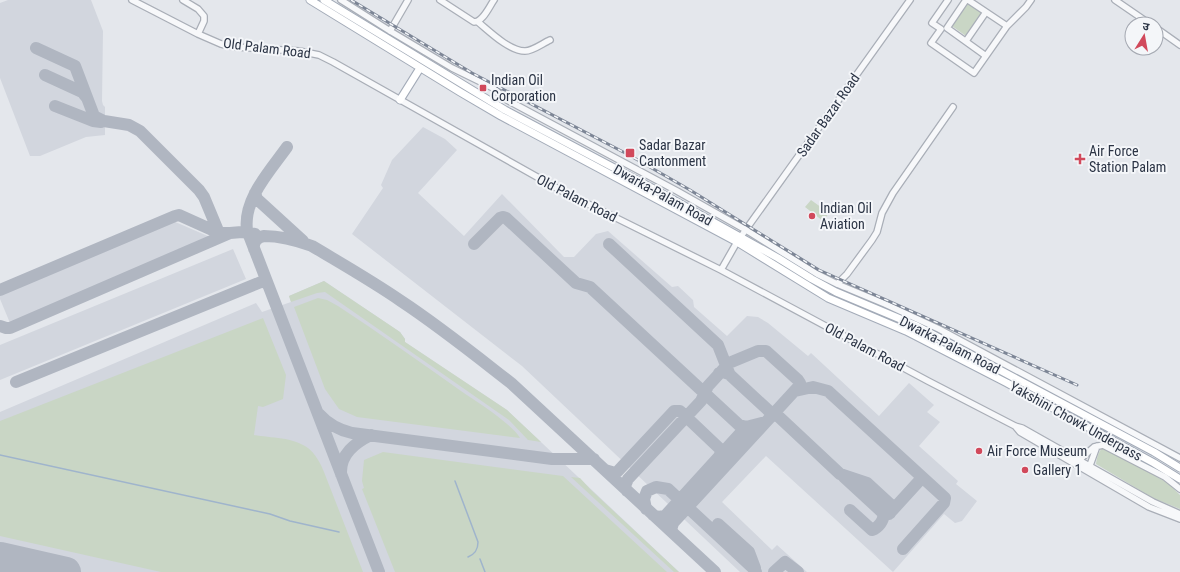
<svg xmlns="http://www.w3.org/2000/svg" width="1180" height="572" viewBox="0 0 1180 572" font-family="'Roboto Condensed','Noto Sans Devanagari',sans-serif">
  <rect width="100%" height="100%" fill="#e4e7ec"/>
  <path fill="#d2d6de" d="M8,0H91L103,31L102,101L103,105L105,107V135L86,137L40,156H30L0,78V3Z
    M423,127L445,139L457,150L418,193L464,236L502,194L564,257H574L596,234L608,231L672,287L678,286L693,300L694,307L727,336L747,316L758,317L768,323L808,356L811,353L879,416L909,383L934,405L927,412L940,422L919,446L958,481L956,484L977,501L962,521L955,523L944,514L893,572L766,456L722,502L772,550L777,545L807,572H740L522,366L352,234L383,188L381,185L392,160Z
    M173,221L210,237L10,323L0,299V295Z
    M233,249L246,279L0,380V345Z
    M324,281L400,332L405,339V342L507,410L679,572H0V412L256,303L262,312L291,302L289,296Z"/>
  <path fill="#c9d6c5" d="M968,4L982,13L966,36L952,26Z
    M811,200L829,213L823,221L805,207Z
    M324,281L400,332L405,339V342L507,410L541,442L528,440L509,420L496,411L325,292L317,293L291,302L289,296Z
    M318,298L327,300L338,306C379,333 420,362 461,391C477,402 511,423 520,438L357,417L339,409L325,389L294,307Z
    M263,318L286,375L283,399L263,407L258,406L254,435C271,438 293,437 308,448C315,453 321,464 324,472L363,572H161L0,536V421Z
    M1103,447L1168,483L1180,495V509L1153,498L1096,464C1097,458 1098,452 1103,447Z
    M383,452L563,476L667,572H395L362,489L364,488L362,481L364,460Z
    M571,477L580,478L591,490L679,572H674Z"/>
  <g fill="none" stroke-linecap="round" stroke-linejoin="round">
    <path stroke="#9fb4cc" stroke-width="1.5" d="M0,455L270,514L290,521L339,532
      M455,481L478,542C478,550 475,554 468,557
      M480,559L485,572"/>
    <path stroke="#b0b6c1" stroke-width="12" d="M36,48L75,66L94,116L104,121L129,125L140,131L199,190L204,197L219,233H230
      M45,75L82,92L87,98
      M55,106L93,121L101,122
      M287,147C270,171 243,199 247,230L379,572
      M255,193L257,199L303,241
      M474,244L500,218L503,217L506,218L576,283L590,287L739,425L747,427
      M609,244L718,345L729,373
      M254,249C253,242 257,237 264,236C281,236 296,240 312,246C342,264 372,281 401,301C439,326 475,355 511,383L715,572
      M0,290L175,216L179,215L219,233
      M0,326L6,328H10L230,233L242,232L255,234
      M719,373L723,372L729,374L769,411L778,416L840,474L867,483L892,506L890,513H883
      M16,382L261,282H265L268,285
      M795,391L813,387L828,391L945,498L944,503L903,549
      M319,414C327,423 339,430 352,433L552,459H594
      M605,470L615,473L618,471L674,411H680L719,448L721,452L719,457
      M341,474C340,454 355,443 371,435
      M844,477L883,513C885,520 878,528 872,530L850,510
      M627,491L625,486L628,479L701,401L708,386L729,363L758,351H766L798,380L800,383L799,386L766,422L746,427L665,516L658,517L653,515
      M646,509L644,499L647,491L656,487L668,489L754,569L756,572
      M889,514L920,480V476
      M718,524L749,552L755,568
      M674,534L671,530L673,523L766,422
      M774,572L785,562L798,572"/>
    <path stroke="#b0b6c1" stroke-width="30" d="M0,557L66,572"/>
    <g stroke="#a9aeb7" stroke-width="8">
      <path id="minor" d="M132,0L198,34L221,44L235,47L299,51L319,55L333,62L562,191L721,270L928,381L1015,426L1022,428L1153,502L1180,514
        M183,0L198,9L204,16V21L198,34
        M341,0L390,31L452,68L493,88L507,100L677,191L746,230L817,274L837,284L885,304L939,329L1180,458
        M440,0L474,22C483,22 489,7 494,0
        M948,0L932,23L941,29L931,43L974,73L1007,26L1026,7L1031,0
        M966,0L947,28L986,56
        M968,0L1007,26
        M1115,0L1150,24
        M478,22C489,31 509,51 525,51C533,51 543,43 550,40
        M1156,28L1180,45
        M390,31L408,0
        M966,41L986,12
        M721,270L737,242L910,0
        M837,284L847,274L872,240L877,232L882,213L893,193L953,107
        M1015,426L1020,432L1149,507L1180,519
        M1077,462L1094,447L1103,445L1165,477L1180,489
        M1089,468L1097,446"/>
    </g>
    <g stroke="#a3abb8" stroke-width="9">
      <path id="major" d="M310,0L460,92L501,116L737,242L828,298L906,331L1007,383L1154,463L1180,479
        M324,0L505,110L652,188L778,258L812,279L836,292L917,326L1154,452L1180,468
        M400,100L420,68"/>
    </g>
    <use href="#minor" stroke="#f7f8fa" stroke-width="5.5"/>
    <use href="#major" stroke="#fff" stroke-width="7"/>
    <g stroke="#7d8696" stroke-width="3">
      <path id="rail" d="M351,0L472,73L629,155L690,190L819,270L1077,385"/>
    </g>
    <use href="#rail" stroke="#f4f6f9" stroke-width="1.5" stroke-dasharray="4.5" stroke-linecap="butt"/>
  </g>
  <g fill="#d1495b" stroke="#f4f6f9" stroke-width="1.5">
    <rect x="479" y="84" width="8" height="8" rx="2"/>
    <rect x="625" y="148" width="10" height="10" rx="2"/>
    <path d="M1078 153h4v4h4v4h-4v4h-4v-4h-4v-4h4z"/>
    <circle cx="812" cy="216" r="4"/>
    <circle cx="979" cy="451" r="4"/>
    <circle cx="1025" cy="470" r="4"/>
  </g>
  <g text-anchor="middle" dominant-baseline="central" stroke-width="4" stroke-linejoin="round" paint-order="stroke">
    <g font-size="14" fill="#2b3445" stroke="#f4f6f9">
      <text transform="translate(267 48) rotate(7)">Old Palam Road</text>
      <text transform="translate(828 115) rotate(-55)">Sadar Bazar Road</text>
      <text transform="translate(663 195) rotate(29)">Dwarka-Palam Road</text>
      <text transform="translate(577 198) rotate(27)">Old Palam Road</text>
      <text transform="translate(950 345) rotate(27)">Dwarka-Palam Road</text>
      <text transform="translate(865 347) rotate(28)">Old Palam Road</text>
      <text transform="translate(1076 421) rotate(29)">Yakshini Chowk Underpass</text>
    </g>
    <g font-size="14" fill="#2b3445" stroke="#f4f6f9" text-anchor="start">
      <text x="491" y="80">Indian Oil<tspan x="491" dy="16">Corporation</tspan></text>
      <text x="639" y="145">Sadar Bazar<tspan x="639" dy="16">Cantonment</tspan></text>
      <text x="1089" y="151">Air Force<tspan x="1089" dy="16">Station Palam</tspan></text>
      <text x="820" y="208">Indian Oil<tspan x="820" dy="16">Aviation</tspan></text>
      <text x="987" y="451">Air Force Museum</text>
      <text x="1033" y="470">Gallery 1</text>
    </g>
  </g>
  <g transform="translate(1144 36) rotate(11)"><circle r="19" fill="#f4f6f9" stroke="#a4a8b1"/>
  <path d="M0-3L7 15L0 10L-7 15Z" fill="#d1495b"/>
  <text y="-6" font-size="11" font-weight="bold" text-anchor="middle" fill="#2b3445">उ</text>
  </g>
</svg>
